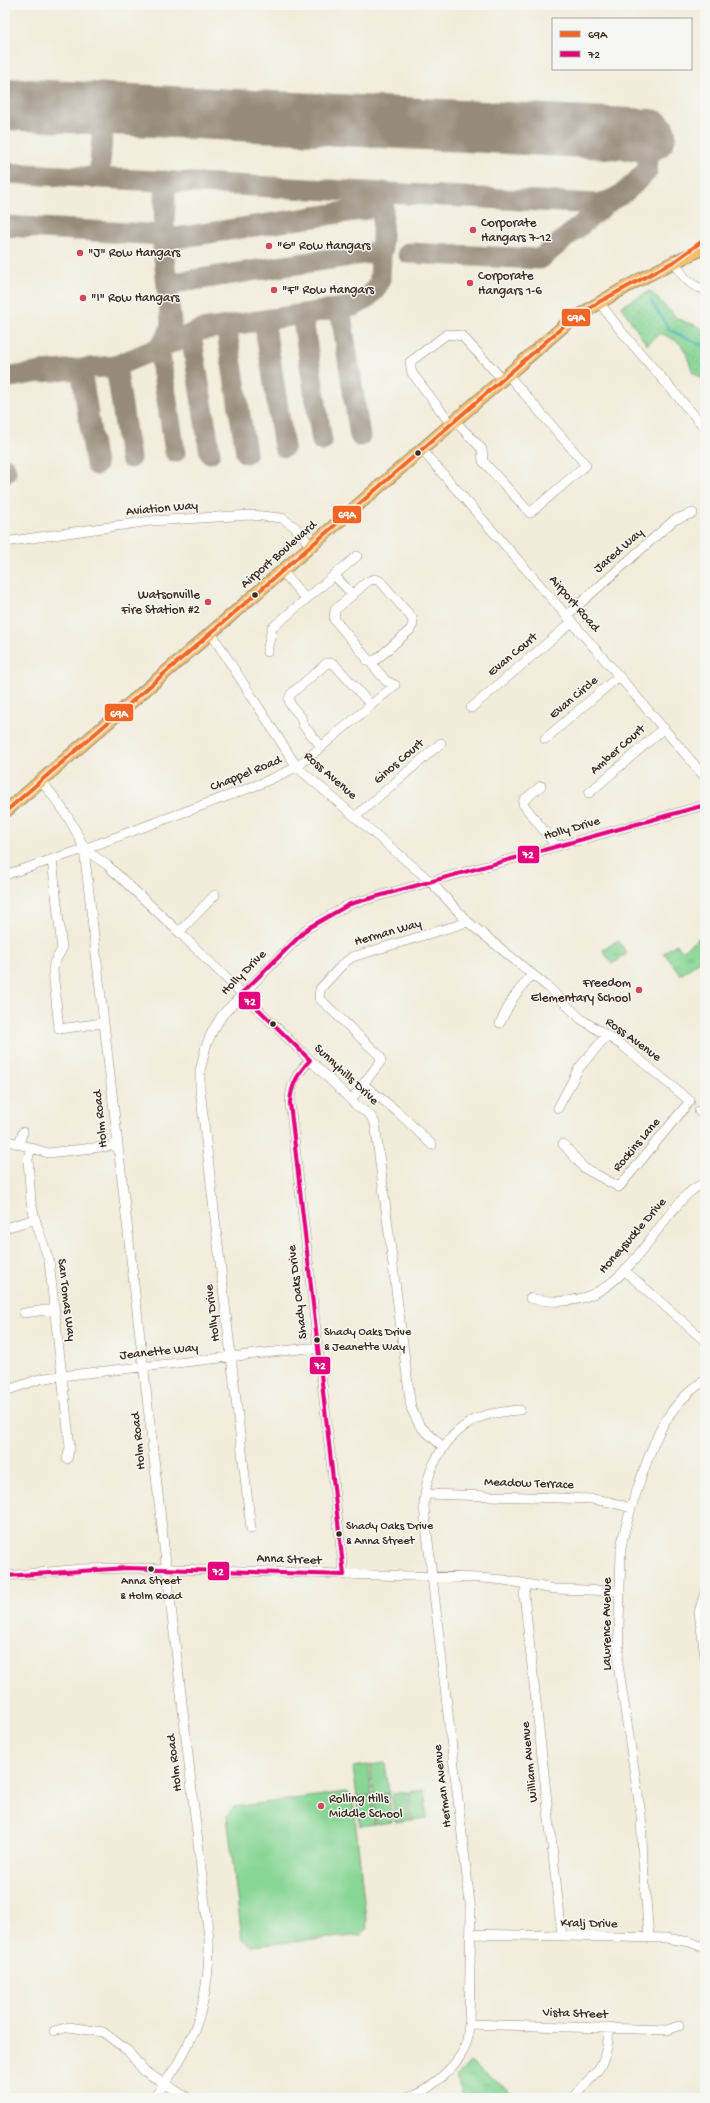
<svg xmlns="http://www.w3.org/2000/svg" width="710" height="2103" viewBox="0 0 710 2103" font-family="'Gochi Hand',sans-serif">
  <defs>
    <pattern id="grass-dots" width="8" height="8" patternUnits="userSpaceOnUse"><rect width="8" height="8" fill="#88d695"/><path d="M2 2h.1M6 6h.1" fill="none" stroke="#76b880" stroke-width="1.8" stroke-linecap="round"/></pattern>
    <pattern id="park-tufts" width="24" height="20" patternUnits="userSpaceOnUse"><rect width="24" height="20" fill="#88d695"/><path d="M3 7l-1-3M5 7V3M7 7l1-3M15 17l-1-3M17 17v-4M19 17l1-3" fill="none" stroke="#76b880"/></pattern>
  </defs>
  <rect width="100%" height="100%" fill="#f6f6f2"/>
  <filter id="ink" filterUnits="userSpaceOnUse"><feTurbulence type="fractalNoise" baseFrequency=".025" numOctaves="2"/><feDisplacementMap in="SourceGraphic" scale="8" xChannelSelector="R" yChannelSelector="G"/><feConvolveMatrix kernelMatrix="1 2 1 2 8 2 1 2 1" color-interpolation-filters="sRGB"/></filter>
  <filter id="wash" filterUnits="userSpaceOnUse"><feTurbulence type="fractalNoise" baseFrequency=".012" numOctaves="4" result="noise"/><feDisplacementMap in="SourceGraphic" scale="16" xChannelSelector="R" yChannelSelector="G"/><feGaussianBlur stdDeviation="0.9" result="paint"/><feColorMatrix in="noise" values="0 0 0 0 0 0 0 0 0 0 0 0 0 0 0 0 0 1.4 0 .05"/><feComposite in="paint" operator="in"/></filter>
  <g filter="url(#wash)">
    <rect width="100%" height="100%" fill="#f2ecda"/>
    <path fill="url(#grass-dots)" stroke="#62805a" d="M650,291L678,319L705,329V380L693,373C684,347 685,343 660,333L647,345L621,306Z"/>
    <path fill="url(#park-tufts)" stroke="#62805a" d="M700,937L705,944V957L681,975L664,953L676,944L682,951Z
      M618,940L627,954L612,964L603,950Z
      M470,2062L512,2093L513,2098H464L456,2077Z"/>
    <path fill="#88d695" stroke="#62805a" d="M385,1763L389,1793L374,1795L370,1765Z
      M368,1765L372,1795L357,1797L353,1767Z
      M424,1790L427,1818L412,1820L409,1792Z
      M346,1792L353,1798L367,1929L361,1935L250,1946L242,1939L227,1815L234,1807Z
      M407,1792L410,1820L395,1822L392,1794Z
      M389,1794L392,1822L377,1824L374,1796Z
      M372,1796L375,1824L360,1826L357,1798Z"/>
    <g fill="none" stroke-linecap="round" stroke-linejoin="round">
      <path stroke="#3fafb9" stroke-width="2.5" d="M651,301L670,330L705,347"/>
      <path stroke="#968b7c" stroke-width="21" d="M5,173L597,204C621,200 630,187 647,171L650,135
        M99,177L104,108
        M166,181L163,248L171,323L169,333L159,348L175,452
        M5,226L163,235
        M163,240L366,209L384,201
        M408,253L540,259L610,201
        M167,284L382,251
        M340,308L360,436
        M302,314L322,441
        M264,320L284,447
        M226,326L246,453
        M191,334L210,453
        M116,366L130,458
        M81,369L96,465
        M5,378L41,372L116,366L201,330L354,306C366,300 377,292 380,279L384,192
        M5,468L6,472"/>
      <path stroke="#968b7c" stroke-width="52" d="M5,104L650,135"/>
    </g>
  </g>
  <g filter="url(#ink)">
    <g fill="none" stroke-linecap="round" stroke-linejoin="round">
      <g stroke="#968b7c" stroke-width="10">
        <path id="minor" d="M675,261C681,274 689,287 705,289
          M599,302L621,331L705,428
          M455,421L482,449L483,461L530,513L586,465L508,375
          M451,424L412,373L410,362L447,334L462,336L503,380
          M422,450L612,668L705,777
          M5,542L150,521L251,515L282,518L295,527L311,546
          M282,571L306,599
          M334,575L353,595
          M566,616L674,520L693,513
          M211,633L297,767L430,881L468,922L352,957L343,964L320,989L319,998L380,1056L381,1061L351,1100
          M267,652L272,628L357,556
          M471,708L572,622
          M545,739L619,676
          M322,747L303,725L301,717L290,704L289,699L291,694L327,663L334,664L371,705
          M41,781C59,802 74,823 84,849L209,1938C210,2002 194,2047 154,2098
          M541,786L524,800L523,804L556,846
          M589,793L664,728
          M356,816L441,743
          M84,849L107,865L179,932L357,1106L370,1115L375,1123L411,1408L420,1426L443,1447
          M52,859L62,949L54,963L53,971L59,1029L103,1023
          M5,875L84,849L260,784L297,767L395,685L386,681L334,619L335,610L368,581L375,579L380,581L412,618L413,624L410,630L376,660H367
          M468,922L548,987L581,1019L623,1046L690,1101L619,1187L584,1168L563,1144
          M179,932L215,895
          M500,1023L513,998L532,974
          M310,1060C297,1074 290,1083 290,1103L344,1575
          M364,1085L398,1112L432,1145
          M558,1108L579,1068L607,1035
          M699,1111L705,1117
          M5,1140L48,1153L110,1146L117,1143
          M19,1143L23,1132
          M31,1147L28,1159L31,1202L35,1219L49,1261L70,1447L67,1459
          M5,1228L35,1219
          M625,1271L705,1341
          M530,1298C604,1315 629,1266 669,1215C680,1202 689,1189 705,1183
          M24,1313L54,1309
          M5,1391L40,1379L52,1377L318,1347
          M425,1494L592,1499L610,1502L631,1508
          M251,1529L200,1089V1071L206,1046L213,1030L223,1014L308,928L350,904L705,805
          M5,1576L82,1569L137,1568L480,1578L504,1580L554,1589L620,1591
          M527,1585L524,1594L562,1936
          M705,1592L699,1612L705,1656
          M471,1934L666,1938L690,1942L705,1948
          M649,1938L643,1862L641,1815L618,1664L621,1549C624,1528 631,1508 638,1487C653,1443 664,1407 705,1380
          M469,2024L667,2030L679,2026
          M54,2031L69,2027L103,2032L128,2051L144,2071L188,2098
          M407,2098C426,2093 454,2069 463,2051C468,2043 468,2034 469,2024L471,1912L424,1507C425,1468 446,1431 483,1416C495,1412 508,1411 520,1410
          M572,2098C597,2073 607,2066 609,2029"/>
      </g>
      <g stroke="#968b7c" stroke-width="14">
        <path id="major" d="M5,812L565,325C609,295 656,269 705,248"/>
      </g>
      <use href="#minor" stroke="#fff" stroke-width="9"/>
      <use href="#major" stroke="#f6c06b" stroke-width="12"/>
      <g stroke="#f6f6f2" stroke-width="7">
        <path id="bus-1" d="M5,812L565,325L599,302L675,261L705,239"/>
      </g>
      <g stroke="#f6f6f2" stroke-width="7">
        <path id="bus-2" d="M5,1576L127,1568L344,1575L290,1103C291,1085 298,1073 310,1060L242,993L308,928L350,904L705,805"/>
      </g>
      <use href="#bus-1" stroke="#f26522" stroke-width="4"/>
      <use href="#bus-2" stroke="#e5007d" stroke-width="4"/>
    </g>
  </g>
  <g fill="#d1495b" stroke="#f6f6f2" stroke-width="1.5">
    <circle cx="473" cy="230" r="4"/>
    <circle cx="269" cy="246" r="4"/>
    <circle cx="80" cy="253" r="4"/>
    <circle cx="470" cy="283" r="4"/>
    <circle cx="274" cy="290" r="4"/>
    <circle cx="83" cy="298" r="4"/>
    <circle cx="208" cy="602" r="4"/>
    <circle cx="639" cy="990" r="4"/>
    <circle cx="321" cy="1806" r="4"/>
  </g>
  <g fill="#3b2a1e" stroke="#f6f6f2" stroke-width="1.5">
    <circle cx="418" cy="453" r="3.5"/>
    <circle cx="255" cy="595" r="3.5"/>
    <circle cx="273" cy="1024" r="3.5"/>
    <circle cx="317" cy="1340" r="3.5"/>
    <circle cx="339" cy="1534" r="3.5"/>
    <circle cx="151" cy="1569" r="3.5"/>
  </g>
  <g text-anchor="middle" dominant-baseline="central" stroke-width="3" stroke-linejoin="round" paint-order="stroke">
    <g font-size="12" fill="#3b2a1e" stroke="#f6f6f2" text-anchor="start">
      <text x="324" y="1333">Shady Oaks Drive<tspan x="324" dy="15">&amp; Jeanette Way</tspan></text>
      <text x="346" y="1527">Shady Oaks Drive<tspan x="346" dy="15">&amp; Anna Street</tspan></text>
      <text x="151" y="1582" text-anchor="middle">Anna Street<tspan x="151" dy="15">&amp; Holm Road</tspan></text>
    </g>
    <g font-size="13" fill="#3b2a1e" stroke="#f6f6f2" text-anchor="start">
      <text x="481" y="223">Corporate<tspan x="481" dy="15">Hangars 7-12</tspan></text>
      <text x="277" y="246">"G" Row Hangars</text>
      <text x="88" y="253">"J" Row Hangars</text>
      <text x="478" y="276">Corporate<tspan x="478" dy="15">Hangars 1-6</tspan></text>
      <text x="282" y="290">"F" Row Hangars</text>
      <text x="91" y="298">"I" Row Hangars</text>
      <text x="200" y="595" text-anchor="end">Watsonville<tspan x="200" dy="15">Fire Station #2</tspan></text>
      <text x="631" y="983" text-anchor="end">Freedom<tspan x="631" dy="15">Elementary School</tspan></text>
      <text x="329" y="1799">Rolling Hills<tspan x="329" dy="15">Middle School</tspan></text>
    </g>
    <g font-size="13" fill="#3b2a1e" stroke="#f6f6f2">
      <text transform="translate(162 509) rotate(-5)">Aviation Way</text>
      <text transform="translate(619 551) rotate(-41)">Jared Way</text>
      <text transform="translate(279 555) rotate(-41)">Airport Boulevard</text>
      <text transform="translate(574 604) rotate(49)">Airport Road</text>
      <text transform="translate(513 655) rotate(-40)">Evan Court</text>
      <text transform="translate(574 698) rotate(-40)">Evan Circle</text>
      <text transform="translate(618 750) rotate(-41)">Amber Court</text>
      <text transform="translate(399 762) rotate(-41)">Ginos Court</text>
      <text transform="translate(246 774) rotate(-22)">Chappel Road</text>
      <text transform="translate(330 776) rotate(41)">Ross Avenue</text>
      <text transform="translate(572 829) rotate(-16)">Holly Drive</text>
      <text transform="translate(388 933) rotate(-16)">Herman Way</text>
      <text transform="translate(244 973) rotate(-45)">Holly Drive</text>
      <text transform="translate(633 1040) rotate(36)">Ross Avenue</text>
      <text transform="translate(346 1075) rotate(43)">Sunnyhills Drive</text>
      <text transform="translate(101 1119) rotate(-96)">Holm Road</text>
      <text transform="translate(637 1145) rotate(-50)">Rockins Lane</text>
      <text transform="translate(633 1236) rotate(-49)">Honeysuckle Drive</text>
      <text transform="translate(298 1292) rotate(-97)">Shady Oaks Drive</text>
      <text transform="translate(66 1300) rotate(83)">San Tomas Way</text>
      <text transform="translate(213 1313) rotate(-97)">Holly Drive</text>
      <text transform="translate(159 1352) rotate(-6)">Jeanette Way</text>
      <text transform="translate(139 1441) rotate(-96)">Holm Road</text>
      <text transform="translate(529 1484) rotate(2)">Meadow Terrace</text>
      <text transform="translate(289 1560) rotate(2)">Anna Street</text>
      <text transform="translate(607 1624) rotate(-90)">Lawrence Avenue</text>
      <text transform="translate(530 1762) rotate(-96)">William Avenue</text>
      <text transform="translate(175 1763) rotate(-97)">Holm Road</text>
      <text transform="translate(443 1786) rotate(-97)">Herman Avenue</text>
      <text transform="translate(589 1924) rotate(1)">Kralj Drive</text>
      <text transform="translate(575 2014) rotate(2)">Vista Street</text>
    </g>
  </g>
  <g stroke="#f6f6f2" stroke-width="1.5">
    <rect x="561" y="308" width="30" height="19" rx="4" fill="#f26522"/>
    <rect x="332" y="505" width="30" height="19" rx="4" fill="#f26522"/>
    <rect x="104" y="703" width="30" height="19" rx="4" fill="#f26522"/>
    <rect x="517" y="845" width="23" height="19" rx="4" fill="#e5007d"/>
    <rect x="238" y="991" width="23" height="19" rx="4" fill="#e5007d"/>
    <rect x="309" y="1356" width="22" height="19" rx="4" fill="#e5007d"/>
    <rect x="207" y="1561" width="23" height="20" rx="4" fill="#e5007d"/>
  </g>
  <g font-size="11" text-anchor="middle" font-weight="bold" fill="#fff">
    <text x="576" y="321">69A</text>
    <text x="347" y="518">69A</text>
    <text x="119" y="717">69A</text>
    <text x="528" y="858">72</text>
    <text x="250" y="1005">72</text>
    <text x="320" y="1369">72</text>
    <text x="218" y="1575">72</text>
  </g>
  <rect width="710" height="2103" fill="none" stroke="#f6f6f2" stroke-width="20"/>
  <rect x="552" y="18" width="140" height="52" fill="#f6f6f2" stroke="#aba49d"/>
  <rect x="560" y="31" width="20" height="6" fill="#f26522" stroke="#aba49d"/>
  <text x="588" y="38" font-size="12" fill="#3b2a1e">69A</text>
  <rect x="560" y="51" width="20" height="6" fill="#e5007d" stroke="#aba49d"/>
  <text x="588" y="58" font-size="12" fill="#3b2a1e">72</text>
</svg>
